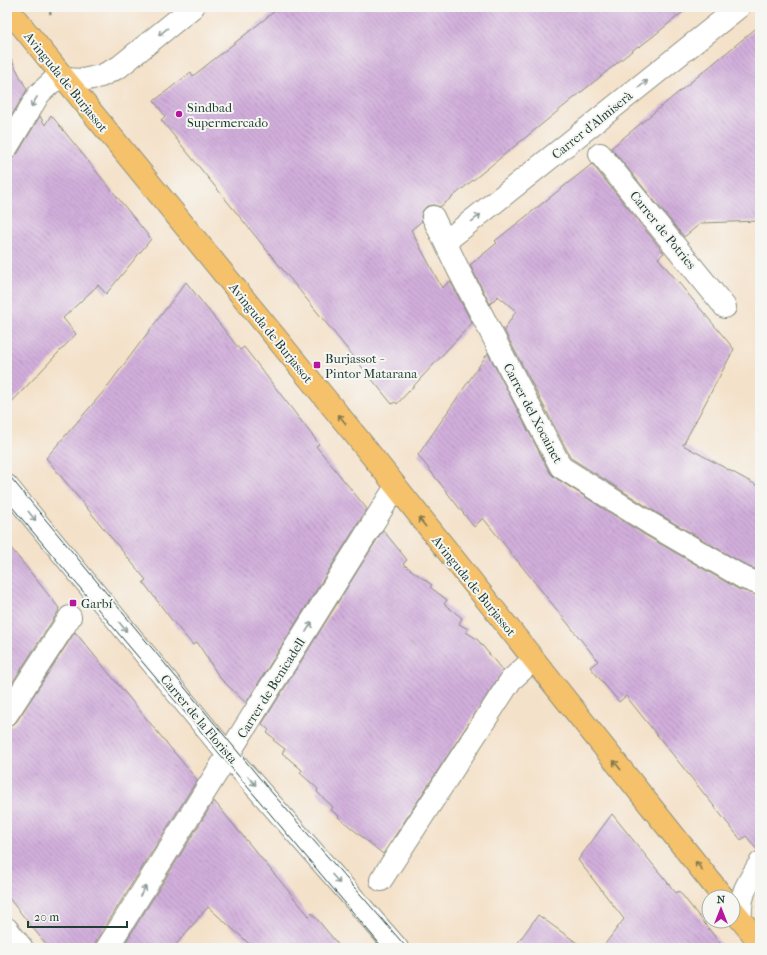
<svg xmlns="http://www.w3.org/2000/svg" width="767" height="955" viewBox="0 0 767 955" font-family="'IM FELL French Canon',serif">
  <defs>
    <pattern id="building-back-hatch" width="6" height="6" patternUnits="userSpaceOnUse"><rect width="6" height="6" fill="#d2afdc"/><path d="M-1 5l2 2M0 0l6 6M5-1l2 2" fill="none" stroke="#aa90b3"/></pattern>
  </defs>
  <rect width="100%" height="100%" fill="#f6f6f2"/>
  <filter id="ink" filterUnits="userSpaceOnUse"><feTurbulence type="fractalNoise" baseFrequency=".025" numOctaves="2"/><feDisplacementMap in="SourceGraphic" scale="8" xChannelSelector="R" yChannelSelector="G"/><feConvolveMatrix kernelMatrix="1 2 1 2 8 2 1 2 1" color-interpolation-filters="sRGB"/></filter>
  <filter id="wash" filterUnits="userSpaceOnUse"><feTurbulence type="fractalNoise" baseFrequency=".012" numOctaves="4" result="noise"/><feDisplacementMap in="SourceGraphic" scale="16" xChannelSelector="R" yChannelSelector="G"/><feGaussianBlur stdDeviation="0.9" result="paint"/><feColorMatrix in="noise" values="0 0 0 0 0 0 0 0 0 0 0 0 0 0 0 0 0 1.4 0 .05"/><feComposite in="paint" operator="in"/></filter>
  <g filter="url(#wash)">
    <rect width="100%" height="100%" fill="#f4e1c9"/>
    <g id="blocks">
      <path fill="url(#building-back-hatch)" d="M280,7H689L651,38L639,47L638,46L440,207L434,205L427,206L423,210L421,216L422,221L411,230L442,288L450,281L472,323L397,404L395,402L392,404L161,120L165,116L154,101L191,72L193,76Z
        M760,25V221L701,223L684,237L611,148Z
        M7,51L27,90L7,123Z
        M51,115L151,239L106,294L98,285L63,318L76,334L7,407V159L13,158L18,153L40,116L45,125Z
        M592,164L664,253L658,258L734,349L683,445L760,487V571L749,567L657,513L571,458L504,330L516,311L498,296L490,304L470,265L497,243L495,241Z
        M186,282L240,350L244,347L319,444L316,446L367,509L246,703L220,678L197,642L193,645L174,623L143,582L146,580L46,458L104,391Z
        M488,353L550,473L554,477L645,535L738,589L760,596V851H758L746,836L741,840L626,696L619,702L590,667L598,661L483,518L474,527L418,455Z
        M383,530L407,560L403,564L432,585L430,587L447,600L444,604L462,618L459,624L468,629L466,632L477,639L503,671L383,854L338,817L339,816L331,810L333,807L317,792L318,789L300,773L302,770L282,753L285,749L273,740L274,738L267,733L269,730L262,724Z
        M7,543L59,608L58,612L7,691Z
        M75,632L197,780L96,941L95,948H49L7,896V726L13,725L17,721Z
        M214,801L309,916L312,913L341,948H254L208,907L173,948H122Z
        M612,814L676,893L679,891L724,948H602L624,919L578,860Z
        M538,915L584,948H514Z"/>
    </g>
  </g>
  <g filter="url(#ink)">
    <use href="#blocks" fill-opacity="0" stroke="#8a8f7e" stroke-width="1"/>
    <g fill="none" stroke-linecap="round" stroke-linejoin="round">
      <g stroke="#8a8f7e" stroke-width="24">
        <path id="minor" d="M7,147L39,94L53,81L63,79L83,80L101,76L119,67L193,7
          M600,154L725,307
          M433,217L459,271L561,467L651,524L744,578L760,584
          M445,242L739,7
          M7,486L228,755L397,948
          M7,714L70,617
          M381,880L511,680L533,660
          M741,919C739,895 747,884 760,863
          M7,929L22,948
          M107,948L395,488"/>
      </g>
      <g stroke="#8a8f7e" stroke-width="24">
        <path id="major" d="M7,8L356,436L723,897
          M733,910L760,943"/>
      </g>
      <path stroke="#8a8f7e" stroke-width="2.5" stroke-dasharray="3 3" stroke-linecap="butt" d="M46,7L51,14"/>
      <use href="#minor" stroke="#fff" stroke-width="22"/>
      <use href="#major" stroke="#f5c16b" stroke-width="22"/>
      <path stroke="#1f3d34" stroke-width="1" d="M7,473L267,787L407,948
        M7,501L383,948"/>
    </g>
    <defs><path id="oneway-shaft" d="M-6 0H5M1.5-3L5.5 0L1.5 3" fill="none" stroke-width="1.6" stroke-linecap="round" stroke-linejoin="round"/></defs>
    <g stroke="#8f9e9a">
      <use href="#oneway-shaft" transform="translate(163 32) rotate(141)"/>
      <use href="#oneway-shaft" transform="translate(643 84) rotate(-39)"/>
      <use href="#oneway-shaft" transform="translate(34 102) rotate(121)"/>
      <use href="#oneway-shaft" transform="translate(476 218) rotate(-39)"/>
      <use href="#oneway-shaft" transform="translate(32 516) rotate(51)"/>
      <use href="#oneway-shaft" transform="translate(123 627) rotate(51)"/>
      <use href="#oneway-shaft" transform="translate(309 627) rotate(-58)"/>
      <use href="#oneway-shaft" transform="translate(252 781) rotate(48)"/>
      <use href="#oneway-shaft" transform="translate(336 879) rotate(49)"/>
      <use href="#oneway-shaft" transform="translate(143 891) rotate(-58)"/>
    </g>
    <g stroke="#7f784d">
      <use href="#oneway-shaft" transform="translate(342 419) rotate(-129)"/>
      <use href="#oneway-shaft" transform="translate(422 522) rotate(-129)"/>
      <use href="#oneway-shaft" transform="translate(617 765) rotate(-129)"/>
      <use href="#oneway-shaft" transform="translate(699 866) rotate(-129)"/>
    </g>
  </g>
  <g fill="#b5179e" stroke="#f6f6f2" stroke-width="1.5">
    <circle cx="179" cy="114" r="4"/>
    <rect x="313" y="361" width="8" height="8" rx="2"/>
    <rect x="69" y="599" width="8" height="8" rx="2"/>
  </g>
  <g text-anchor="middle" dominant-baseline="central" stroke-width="4" stroke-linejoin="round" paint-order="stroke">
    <g font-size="13" fill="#1f3d34" stroke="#f6f6f2">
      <text transform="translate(66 82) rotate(51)">Avinguda de Burjassot</text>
      <text transform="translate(592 125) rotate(-39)">Carrer d'Almiserà</text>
      <text transform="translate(663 230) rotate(51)">Carrer de Potries</text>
      <text transform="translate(271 333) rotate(51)">Avinguda de Burjassot</text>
      <text transform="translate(533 413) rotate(62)">Carrer del Xocainet</text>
      <text transform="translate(474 586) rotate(51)">Avinguda de Burjassot</text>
      <text transform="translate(271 688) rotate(-58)">Carrer de Benicadell</text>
      <text transform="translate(199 719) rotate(50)">Carrer de la Florista</text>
    </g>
    <g font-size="13" fill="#1f3d34" stroke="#f6f6f2" text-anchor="start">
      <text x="187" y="107">Sindbad<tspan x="187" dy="15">Supermercado</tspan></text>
      <text x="325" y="358">Burjassot -<tspan x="325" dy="15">Pintor Matarana</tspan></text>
      <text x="81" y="603">Garbí</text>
    </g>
  </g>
  <rect width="767" height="955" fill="none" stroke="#f6f6f2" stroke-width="24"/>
  <g transform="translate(721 909)"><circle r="19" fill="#f6f6f2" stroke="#a0aca6"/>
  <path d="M0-3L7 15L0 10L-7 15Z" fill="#b5179e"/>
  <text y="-6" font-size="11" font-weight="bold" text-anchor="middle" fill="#1f3d34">N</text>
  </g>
  <path d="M28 921v6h99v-6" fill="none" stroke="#1f3d34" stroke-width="2"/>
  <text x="34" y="921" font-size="12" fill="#1f3d34" stroke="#f6f6f2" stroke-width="3" paint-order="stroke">20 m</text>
</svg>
